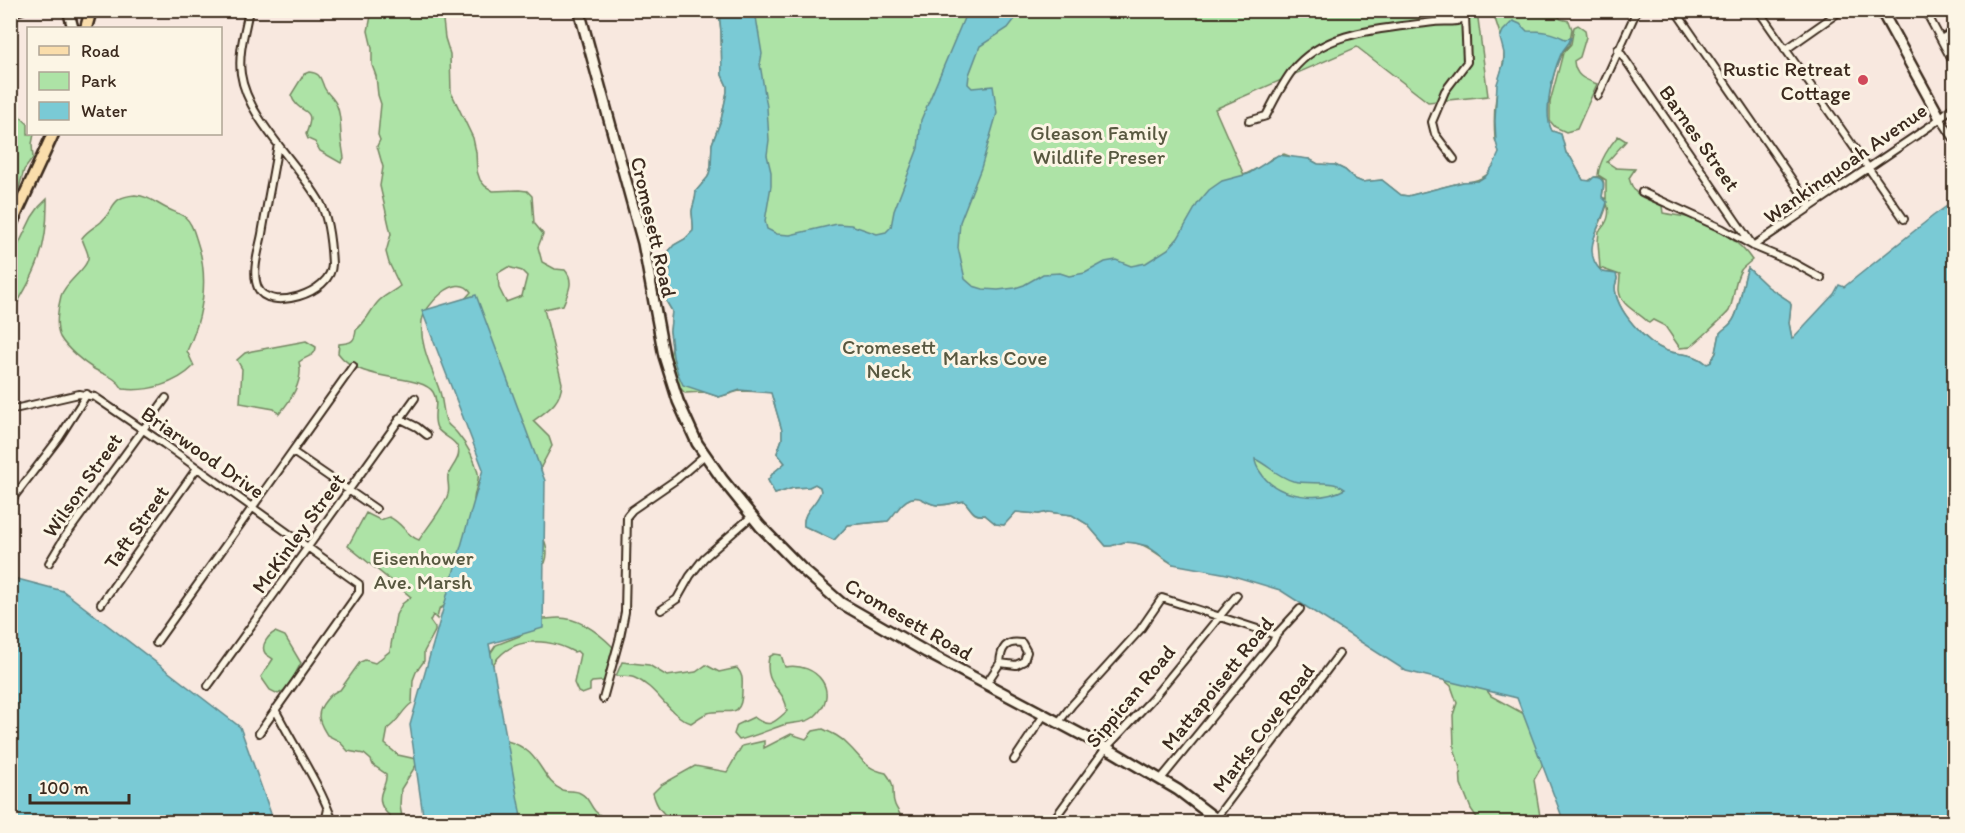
<svg xmlns="http://www.w3.org/2000/svg" width="1965" height="833" viewBox="0 0 1965 833" font-family="Itim,sans-serif">
  <rect width="100%" height="100%" fill="#f8e8df"/>
  <filter id="ink" filterUnits="userSpaceOnUse"><feTurbulence type="fractalNoise" baseFrequency=".0167" numOctaves="2"/><feDisplacementMap in="SourceGraphic" scale="12" xChannelSelector="R" yChannelSelector="G"/><feConvolveMatrix kernelMatrix="1 2 1 2 8 2 1 2 1" color-interpolation-filters="sRGB"/></filter>
  <g filter="url(#ink)">
    <path fill="#ade3a6" stroke="#748662" stroke-width="1.5" fill-rule="evenodd" d="M372,11H442L445,38L450,54L451,92L473,138L476,152L477,171L480,180L485,186L493,191L519,190L527,191L532,196L534,223L543,234L538,247L542,262L555,269L565,270C575,281 568,293 563,305L544,309L562,383C561,403 548,410 533,421L549,437L552,446L541,467L543,488L541,499L536,506L533,516C539,532 552,546 545,563C536,566 532,570 529,579L531,583L541,585L531,599L525,611L530,618C540,621 548,618 559,618C580,618 599,633 613,647L608,665L609,671L604,681L592,682L590,684V691L582,694L578,692L574,683L580,654L577,651L574,652C539,632 493,640 486,685L500,699C495,721 500,722 507,741C542,750 540,780 562,790C568,792 575,790 580,793C589,797 589,804 595,811C599,815 605,818 610,822H511L501,744L499,736L488,725L480,694V676L483,664L496,645L522,635L521,630L512,621V589L518,587L516,583L524,501L533,483L518,447L498,426L493,399L486,380L472,371L470,357L462,348L464,338L469,332C459,308 452,313 471,292C457,271 424,306 422,321C419,346 433,370 440,392C443,401 443,415 447,423C450,427 454,429 457,433C466,444 475,459 478,473C480,481 474,491 474,500L485,507L479,523L449,582L454,596L453,601L439,609L437,619L433,615L430,621L435,628V631L424,652V661L416,672L413,680L412,703C402,710 398,722 388,728L385,744L398,755L416,759L418,762L401,789L400,806L403,822H396V820C387,815 378,806 381,794C383,786 387,783 386,774L373,765L371,760L364,754L348,751L339,741L327,735C324,730 319,723 319,716C319,706 331,692 340,690L360,662L365,660L375,663L390,651L396,615L402,604L411,597L348,546L366,513L380,520L389,517C402,522 406,536 419,540C426,529 445,506 448,494C450,488 447,481 448,476C451,466 463,457 457,446C453,438 442,436 437,428C431,416 440,403 433,392C420,373 360,384 338,353L339,344C351,343 355,342 356,330C366,322 369,313 377,303C382,296 393,292 400,286L389,263L386,252L391,234L380,186L383,167L377,146L380,140L378,135L381,104L378,95L376,76L372,65V48L368,31ZM508,267L522,271L527,276L522,296L506,302L499,288L498,273Z
      M719,11H1477L1488,96L1428,102L1357,47L1215,109L1244,175L1262,166L1272,158L1284,154L1294,158L1309,159L1318,164L1335,165L1345,170L1355,179L1362,182L1382,180L1401,195L1408,196L1463,182C1479,183 1499,171 1499,153C1499,148 1496,143 1495,139C1494,125 1494,110 1496,97C1497,82 1505,66 1504,51C1502,37 1496,24 1493,11H1553L1561,19L1569,21L1572,29L1569,45C1555,55 1547,101 1548,118C1548,122 1550,127 1552,131L1561,134L1566,153L1571,158L1583,180L1586,182C1589,181 1592,178 1595,177C1608,175 1603,191 1602,197L1606,199V180L1598,175C1599,162 1610,145 1618,136L1626,141L1607,162L1616,168L1635,169L1629,178C1635,199 1644,197 1662,206L1663,213C1672,215 1682,216 1691,218C1713,226 1739,240 1752,260C1749,263 1744,266 1741,270C1733,282 1735,298 1729,311C1727,314 1693,346 1690,347C1687,348 1683,347 1680,348L1665,326L1653,320L1649,323C1639,312 1620,306 1619,290C1619,285 1620,280 1620,275L1600,268L1598,242L1599,231C1607,224 1611,214 1607,204C1602,228 1578,249 1602,272L1616,274L1617,278C1617,281 1615,284 1615,287C1616,311 1646,343 1667,351C1683,356 1693,352 1707,364L1710,363L1716,353L1720,333C1723,329 1728,327 1731,323C1741,310 1741,284 1748,268L1768,287L1789,301L1791,305L1789,323L1792,339L1811,351L1048,465L1173,564C1156,555 1146,541 1125,542C1118,543 1113,547 1106,546L1087,524L1072,515L1048,512L1039,514L1016,512L1004,525L996,524L985,515C972,517 972,509 964,501C956,502 948,505 940,505C933,506 928,502 922,499C906,492 897,512 888,521L848,525L834,540L804,526C802,511 817,505 821,492L820,487L815,484L809,487L793,488L775,494L768,480L773,473L785,463L777,453L782,439V430L771,392L739,391L719,397L704,392L685,393L673,381L668,367L672,347L670,331L672,311L662,294L670,273L669,251L674,245L685,239L693,231C694,225 692,217 692,211C693,204 696,201 696,191L708,177L711,167L712,144L721,120L727,92V86L722,75L721,32Z
      M1578,25L1585,30L1586,37L1580,57L1574,61C1575,76 1584,79 1597,84L1577,129L1566,132L1555,127L1550,121V102L1563,53L1571,44L1574,27Z
      M309,72C320,73 320,77 324,87C327,94 334,98 337,106C341,116 340,124 341,134C341,142 343,150 344,158L341,163L320,151L315,142L308,139L306,134C318,103 299,118 291,95L304,74Z
      M10,107L28,124V134H34L32,144L33,158L24,170L17,195L11,204Z
      M135,195C147,196 153,201 164,207C171,211 179,213 185,217C191,222 194,231 196,238C210,277 204,314 187,351L194,366C176,384 148,392 123,389C115,376 106,376 94,369C83,362 67,349 60,337C55,327 58,307 61,296C65,281 90,268 88,255C87,250 83,243 82,238C88,230 95,227 101,222C116,208 110,197 135,195Z
      M47,199C48,251 36,271 11,314V260L32,217L39,207Z
      M306,341L316,347C316,357 305,356 299,362C304,380 291,400 279,414L274,409L240,403L242,369L237,360L245,353L252,351Z
      M1240,434L1355,478L1334,506L1267,493Z
      M275,632L285,636L301,663L287,689L278,694L270,690L261,677L273,659C271,657 267,656 265,653C260,645 269,635 275,632Z
      M774,654L781,655L785,667C817,661 842,693 814,717C805,724 794,722 783,725C769,730 755,736 739,740L734,734L737,725L754,717C769,729 774,723 787,711C786,688 763,688 769,657Z
      M622,662L649,665L667,676L696,672L706,665L719,672L737,668C744,676 742,681 742,691C742,722 726,707 708,713C703,714 696,720 691,723C668,715 657,687 635,678C629,675 622,677 616,676Z
      M1438,675L1482,684L1491,696L1526,715L1548,747L1542,766L1534,780L1541,822H1480L1471,809L1461,784L1460,768L1454,748L1453,715L1457,703L1451,686Z
      M823,729C832,733 841,737 848,745C863,759 864,768 886,773C898,788 890,793 895,805C898,812 902,815 902,822H713L710,820C683,829 660,821 653,793L661,785L695,766L727,772L742,746L764,741V748L791,734L806,739L813,731Z"/>
    <path fill="#7acad5" stroke="#618a8c" stroke-width="1.5" fill-rule="evenodd" d="M719,11H755L762,54L760,64L767,107L769,140L767,155L771,172V186L765,221L767,229L777,234L790,235L837,224L851,225L877,234L886,232L891,227L894,211L918,148L921,120L967,11H1021L1008,28L980,46L969,75L968,84L972,88L993,86L997,113L981,168L960,222L958,248L965,279L973,286L983,289L998,290L1015,288L1024,285L1043,274L1060,273L1069,276L1085,273L1105,262L1116,260L1131,266L1146,263L1168,249L1178,238L1198,203L1209,190L1222,181L1248,174L1278,155L1309,159L1318,164L1335,165L1345,170L1355,179L1362,182L1382,180L1401,195L1408,196L1463,182L1478,181L1486,176L1493,166L1499,153L1496,142L1495,121L1497,84L1504,62V53L1500,38L1503,31L1513,21L1520,24L1527,31C1543,31 1551,32 1565,39L1571,38C1569,45 1564,47 1561,54C1553,72 1542,113 1552,131L1561,134L1566,153L1571,158L1583,180L1590,181L1594,177C1607,178 1603,187 1602,197L1607,202C1602,226 1579,250 1602,272L1616,274L1617,278C1617,281 1615,284 1615,287C1615,310 1647,344 1667,351C1683,356 1693,352 1707,364L1710,363L1716,353L1720,333C1723,329 1728,327 1731,323C1741,311 1741,284 1748,268L1768,287L1789,301L1791,305L1789,323L1792,339L1834,294L1839,285L1844,287L1933,216L1954,201V822H1564L1517,698L1406,671L1280,590L1227,574L1173,564L1147,546L1135,543L1124,542L1111,546H1106L1087,524L1072,515L1048,512L1039,514L1016,512L1004,525L996,524L985,515C972,516 972,509 964,501C956,502 948,505 940,505C933,506 928,502 922,499C906,492 897,512 888,521L848,525L834,540L804,526C802,511 817,505 821,491L820,487L815,484L809,487L793,488L775,494L768,480L773,473L785,463L777,453L782,439V430L771,393L740,390L719,397L683,385L678,374L673,357L670,331L672,311L662,294L670,273L669,251L674,245L685,239L693,231C694,225 692,217 692,211C693,204 696,201 696,191L708,177L711,167L712,144L721,120L727,92V86L722,75L721,32ZM1255,459C1268,465 1278,477 1293,481C1310,485 1331,479 1345,489C1321,502 1280,498 1263,476C1259,470 1255,466 1255,459Z
      M476,295L545,481L543,628L489,644L522,822H424L410,725L483,469L422,311Z
      M10,577L63,591L240,727L274,822H11Z"/>
    <g fill="none" stroke-linecap="round" stroke-linejoin="round">
      <g stroke="#3b2a1e" stroke-width="10">
        <path id="street" d="M249,10C245,31 238,53 241,74C247,118 298,163 320,202C329,219 331,244 332,264C332,294 268,312 258,288C251,272 259,250 262,234C267,204 273,174 278,144
          M1675,10L1811,207
          M1758,10L1904,219
          M1925,10L1954,64
          M10,14L23,10
          M1885,17L1895,10
          M1941,39L1954,31
          M1618,49L1753,246
          M1785,50L1842,10
          M1598,96L1637,10
          M1940,118L1954,139
          M1249,121L1266,116C1274,101 1282,84 1292,71C1325,29 1385,29 1434,22C1441,21 1449,22 1457,21L1463,18L1467,10
          M1454,159L1435,134L1432,122L1445,91L1467,62L1465,16
          M1642,192L1723,229L1753,246L1794,263L1821,278
          M1753,246L1933,124L1954,106
          M10,410L79,394L95,397L164,444L359,584V592L259,733
          M399,418L417,427L427,435
          M293,452L376,509
          M10,502L59,438L87,394
          M49,563L64,538L166,398
          M101,604L197,468
          M661,610L677,599L690,576L704,558L752,516
          M156,643L353,366
          M986,684L1000,663L1016,665L1024,661L1027,652L1022,643C1006,640 1001,648 1000,663
          M208,686L415,398
          M603,699L620,637L625,612L627,516L632,510L677,479L705,455
          M275,709C294,747 319,782 333,822
          M1058,723L1072,705L1140,630L1162,598L1276,635
          M1014,760L1044,715
          M1161,779L1273,642L1276,635L1300,609
          M325,822L328,809
          M1052,822L1106,748L1153,698L1237,595
          M1213,822L1339,654"/>
      </g>
      <g stroke="#3b2a1e" stroke-width="14">
        <path id="secondary" d="M68,10L73,28
          M579,10L643,243L664,356L678,401L697,443L722,479L760,526L801,568L841,603L926,652L1112,751L1178,790L1220,822
          M1881,10L1940,118"/>
      </g>
      <g stroke="#3b2a1e" stroke-width="15">
        <path id="primary" d="M86,28L91,10
          M10,227L53,134"/>
      </g>
      <use href="#street" stroke="#fcf5e5" stroke-width="6"/>
      <use href="#secondary" stroke="#fcf5e5" stroke-width="9"/>
      <use href="#primary" stroke="#faddab" stroke-width="10"/>
    </g>
  </g>
  <circle fill="#d1495b" stroke="#fcf5e5" stroke-width="2" cx="1863" cy="80" r="6"/>
  <g text-anchor="middle" dominant-baseline="central" stroke-width="6" stroke-linejoin="round" paint-order="stroke">
    <g font-size="21" fill="#3b2a1e" stroke="#fcf5e5" text-anchor="end">
      <text x="1851" y="68">Rustic Retreat<tspan x="1851" dy="24">Cottage</tspan></text>
    </g>
    <g font-size="21" fill="#585840" stroke="#fcf5e5">
      <text x="1099" y="132">Gleason Family<tspan x="1099" dy="24">Wildlife Preser</tspan></text>
      <text x="889" y="346">Cromesett<tspan x="889" dy="24">Neck</tspan></text>
      <text x="995" y="357">Marks Cove</text>
      <text x="423" y="557">Eisenhower<tspan x="423" dy="24">Ave. Marsh</tspan></text>
    </g>
    <g font-size="21" fill="#3b2a1e" stroke="#fcf5e5">
      <text transform="translate(1700 138) rotate(55)">Barnes Street</text>
      <text transform="translate(1845 163) rotate(-35)">Wankinquoah Avenue</text>
      <text transform="translate(654 227) rotate(77)">Cromesett Road</text>
      <text transform="translate(203 452) rotate(35)">Briarwood Drive</text>
      <text transform="translate(82 485) rotate(-55)">Wilson Street</text>
      <text transform="translate(136 527) rotate(-55)">Taft Street</text>
      <text transform="translate(298 533) rotate(-54)">McKinley Street</text>
      <text transform="translate(909 619) rotate(30)">Cromesett Road</text>
      <text transform="translate(1217 683) rotate(-51)">Mattapoisett Road</text>
      <text transform="translate(1130 696) rotate(-50)">Sippican Road</text>
      <text transform="translate(1263 728) rotate(-53)">Marks Cove Road</text>
    </g>
  </g>
  <rect width="1965" height="833" fill="none" stroke="#fcf5e5" stroke-width="36"/>
  <rect x="18" y="18" width="1929" height="797" fill="none" stroke="#3b2a1e" stroke-width="2" filter="url(#ink)"/>
  <rect x="27" y="27" width="195" height="108" fill="#fcf5e5" stroke="#afa495" stroke-width="1.5"/>
  <rect x="39" y="46" width="30" height="9" fill="#faddab" stroke="#afa495" stroke-width="1.5"/>
  <text x="81" y="57" font-size="18" fill="#3b2a1e">Road</text>
  <rect x="39" y="72" width="30" height="18" fill="#ade3a6" stroke="#afa495" stroke-width="1.5"/>
  <text x="81" y="87" font-size="18" fill="#3b2a1e">Park</text>
  <rect x="39" y="102" width="30" height="18" fill="#7acad5" stroke="#afa495" stroke-width="1.5"/>
  <text x="81" y="117" font-size="18" fill="#3b2a1e">Water</text>
  <path d="M30 794v9h99v-9" fill="none" stroke="#3b2a1e" stroke-width="3"/>
  <text x="39" y="794" font-size="18" fill="#3b2a1e" stroke="#fcf5e5" stroke-width="4.5" paint-order="stroke">100 m</text>
</svg>
